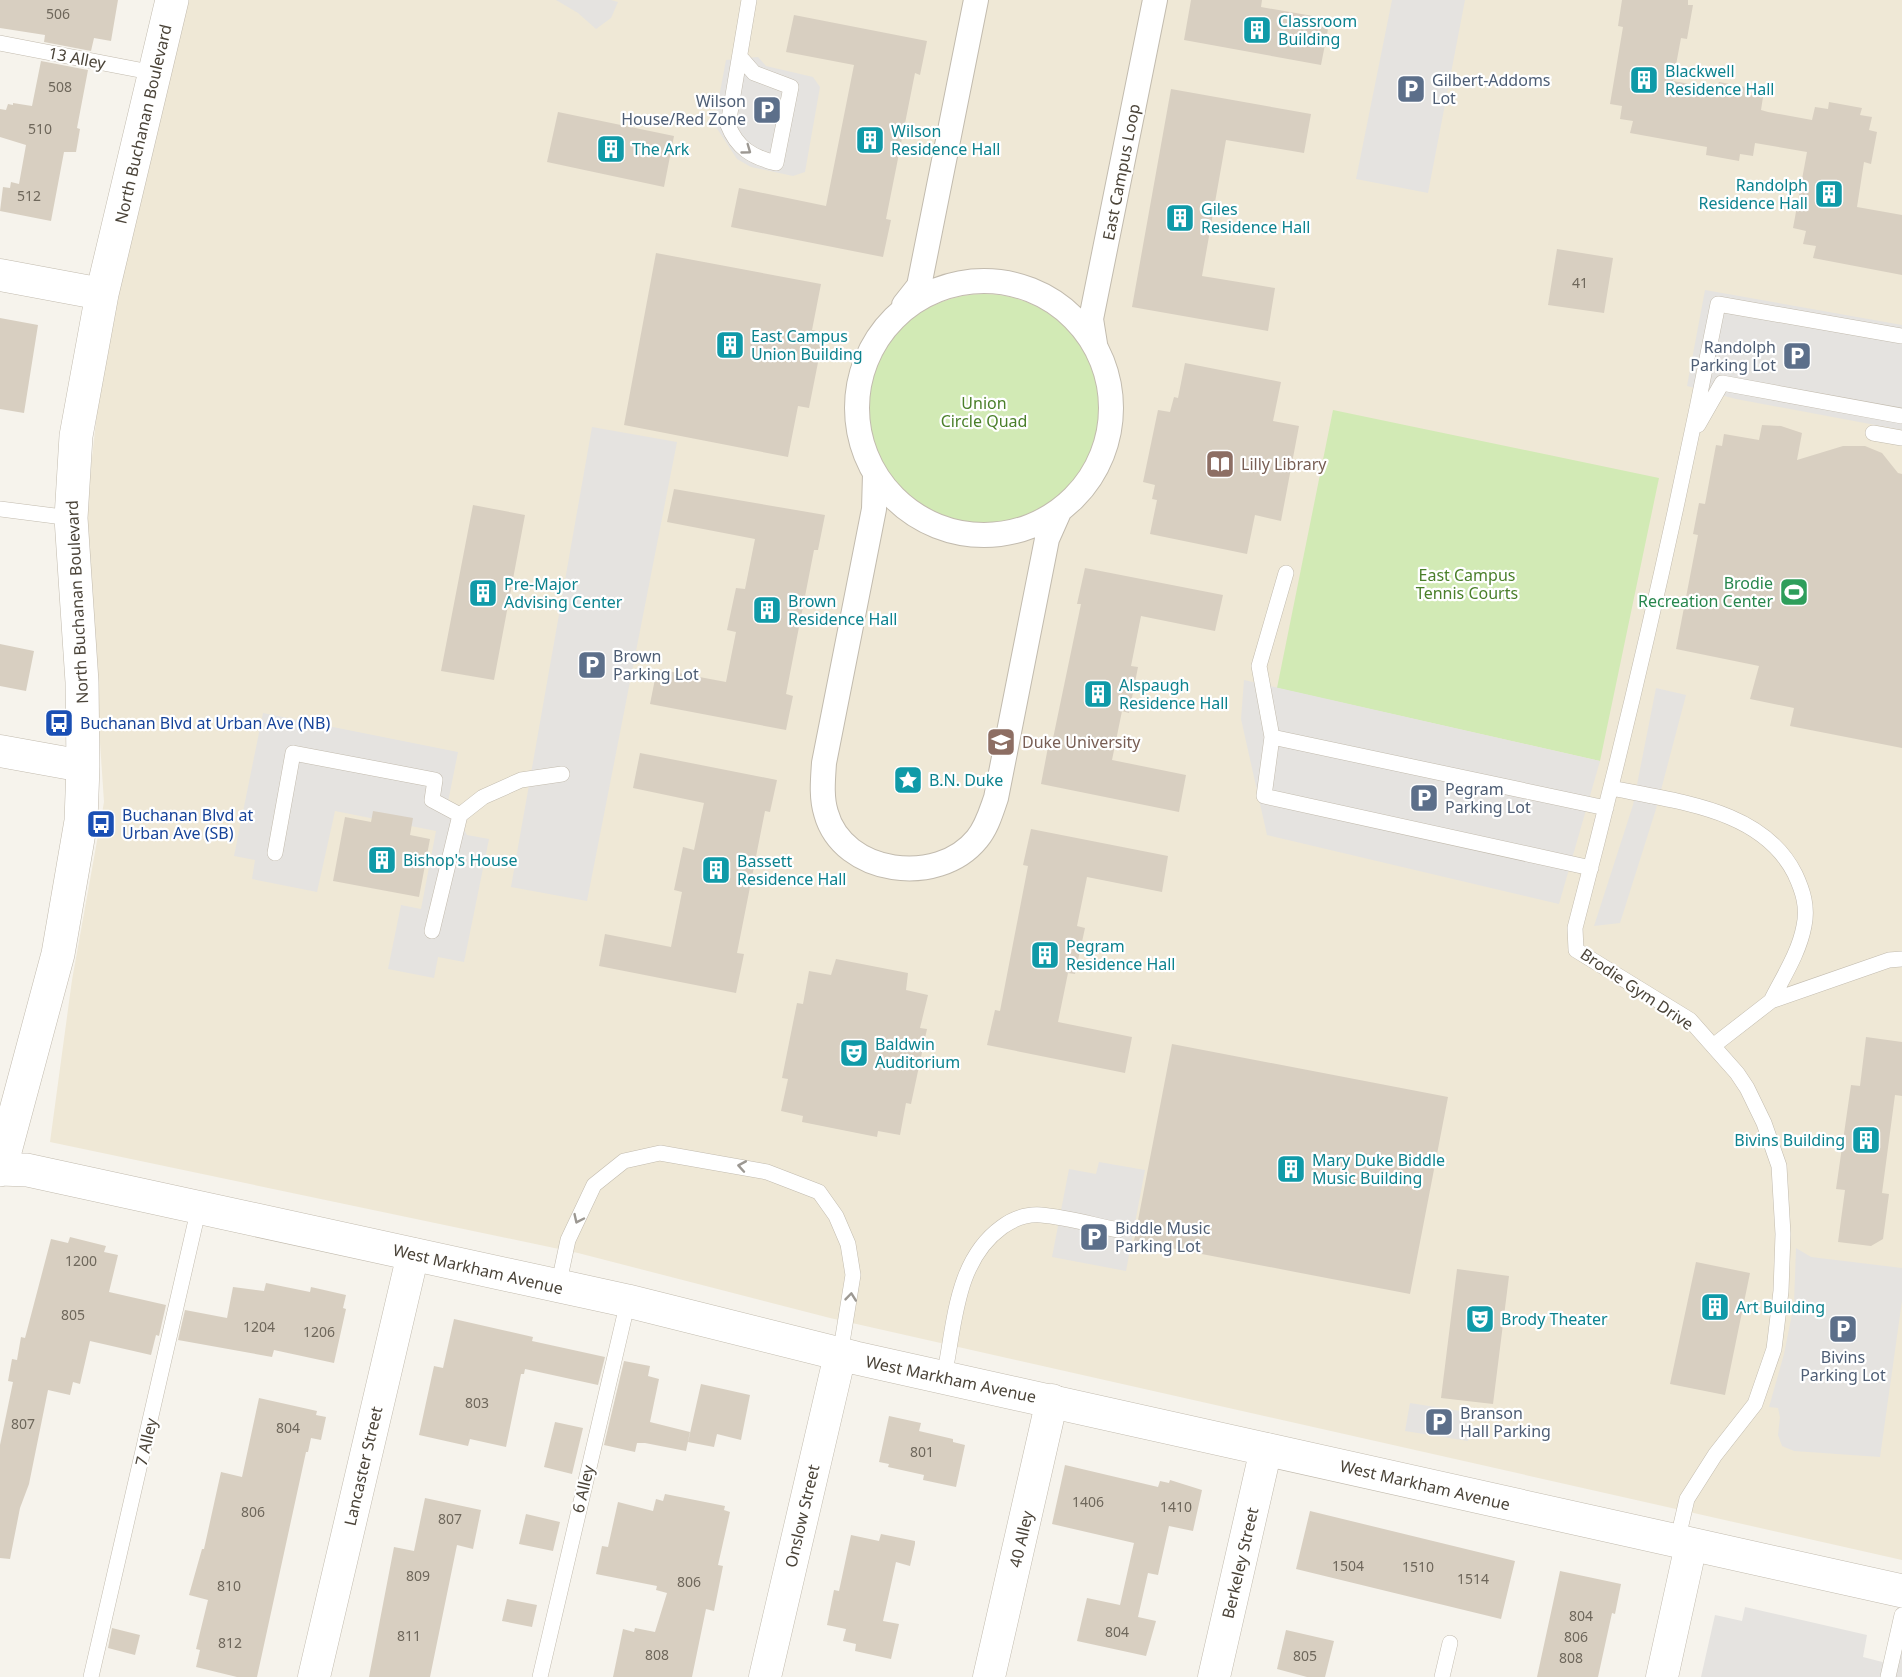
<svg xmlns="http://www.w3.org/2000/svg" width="1902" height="1677" viewBox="0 0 1902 1677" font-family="'Noto Sans',sans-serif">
  <rect width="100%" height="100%" fill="#f6f3ec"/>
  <path fill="#efe8d6" d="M186,0H1902V1560L830,1318L578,1253L50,1142L72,980L104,802L85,520L102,368Z"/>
  <path fill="#d2eab5" d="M867 411a117 117 0 1 1 234 0a117 117 0 1 1-234 0Z
    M1333,410L1659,478L1600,761L1277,688Z"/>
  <path fill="#e5e3e0" d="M556,0H611L618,2L611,18L596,29L578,13Z
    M1392,0H1465L1428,193L1356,179Z
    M758,57L766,66L813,77L820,87L805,172L793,176L751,167L737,159L714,124L726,60Z
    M1705,290L1902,325V430L1736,399L1687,386Z
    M592,427L677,442L587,901L511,887Z
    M1244,680L1600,761L1559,904L1267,835L1241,719Z
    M1656,688L1686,695L1656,809L1620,923L1594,926L1633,805Z
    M263,713L458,752L448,802L467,835L489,839L464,962L438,957L434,978L388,969L401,905L421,909L436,831L335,811L317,892L252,879L255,860L234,856Z
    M1099,1162L1145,1170L1126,1271L1052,1257L1069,1169L1096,1174Z
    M1796,1248L1811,1257L1902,1268V1301L1880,1457L1794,1451L1782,1446L1778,1435L1780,1417L1778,1408L1769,1407L1784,1354L1794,1304Z
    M1410,1403L1472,1413L1468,1441L1405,1431Z
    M1745,1607L1867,1635L1863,1657L1898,1666L1902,1651V1677H1701L1715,1615L1742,1621Z"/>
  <path fill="#d8cfc1" d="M0,0H118L111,41L94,38L91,51L44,42L45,35L0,28Z
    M1191,0H1262L1261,7L1330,19L1321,65L1184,40Z
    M1622,0H1688V5H1693L1687,39L1681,38L1673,81L1717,89L1719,82L1751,88L1750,95L1763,97L1761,110L1768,112L1812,120L1815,107L1828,109L1829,102L1862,108L1860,115L1872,117L1869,130L1877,132L1871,164L1864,162L1857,207L1902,215V275L1813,258L1816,246L1803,244L1806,231L1793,228L1807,152L1755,143L1753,156L1740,154L1739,161L1706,155L1707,147L1630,133L1633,121L1620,119L1622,106L1610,104L1623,27L1618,26Z
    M794,15L927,41L920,75L915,73L886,219L891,220L883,257L731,227L739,188L826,206L854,65L786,52Z
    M41,61L88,70L77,128L80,129L76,152H64L51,221L0,211L3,187L10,188L11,182L19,184L26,145L0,137V109L6,110L8,104L13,105V103L32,106Z
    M1171,89L1311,114L1304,153L1226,140L1202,276L1275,288L1268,331L1132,307Z
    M558,112L674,136L664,187L547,162Z
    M1557,249L1613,258L1604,313L1548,305Z
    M656,253L821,284L812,330L824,332L809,408L798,406L788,457L624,425Z
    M0,318L38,325L24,413L0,409Z
    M1185,363L1281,382L1273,421L1299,426L1281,521L1255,515L1247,554L1150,534L1157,500L1152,499L1155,485L1143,482L1158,410L1170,412L1174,397L1178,398Z
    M1762,425L1781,426L1802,433L1797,460L1843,446H1865L1882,453L1898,473L1902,474V748L1790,726L1794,708L1750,699L1759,666L1676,649L1698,535L1693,534L1699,503L1705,504L1716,445L1722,446L1724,434L1759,440Z
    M674,489L825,515L818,550H814L786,694L793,696L786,730L650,704L657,669L726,682L736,632L727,630L736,588L745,589L755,539L667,522Z
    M473,505L525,515L494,680L441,671Z
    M1085,568L1223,595L1215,631L1141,616L1131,666L1138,667L1129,713L1122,711L1112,760L1186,775L1179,812L1041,784L1048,747L1051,748L1081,604H1077Z
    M0,644L34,651L26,691L0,686Z
    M640,753L777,780L770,812L765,811L737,953L744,954L736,993L599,966L605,934L671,947L682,892L674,890L683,847L694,850L704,803L633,788Z
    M373,811L413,818L410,835L430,839L419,897L333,881L345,817L371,822Z
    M1031,829L1168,856L1162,892L1087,877L1077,926L1085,928L1075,974L1068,973L1058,1022L1132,1037L1125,1073L987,1045L995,1010L1000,1011L1028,866L1023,865Z
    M836,959L908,973L906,990L928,995L920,1028L927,1029L911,1104L906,1103L900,1135L878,1131L877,1137L802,1122L803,1116L781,1111L788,1079L782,1078L797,1003L803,1004L809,971L831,975Z
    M1866,1037L1902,1042V1096L1895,1095L1882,1193L1889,1194L1883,1239L1871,1246L1838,1242L1845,1190L1836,1189L1851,1085L1860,1086Z
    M1172,1044L1448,1097L1410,1294L1134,1241Z
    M70,1237L106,1246L104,1252L118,1255L109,1292L166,1305L159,1336L156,1335L151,1355L90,1341L80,1384L73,1382L70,1395L48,1390L29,1484L20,1508L10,1559L0,1558V1445L13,1382L8,1381L12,1359L17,1360L21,1337L25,1338L51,1239L68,1243Z
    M1696,1262L1750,1273L1725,1395L1670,1384Z
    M1457,1269L1509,1276L1493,1404L1441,1398Z
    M266,1283L310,1292L311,1287L346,1295L343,1308L346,1309L334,1363L274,1350L272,1357L178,1340L185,1310L227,1318L233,1287L264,1291Z
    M454,1319L533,1337L532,1341L605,1357L598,1385L525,1369L524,1374H521L506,1447L470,1439L468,1446L419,1435L434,1366L443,1368Z
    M624,1361L650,1366L648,1376L659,1379L650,1422L690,1432L686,1451L645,1443H637L635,1452L604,1445Z
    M701,1384L750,1395L741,1440L717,1434L714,1447L688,1442Z
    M259,1398L317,1411L316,1415L326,1417L321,1440L311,1438L308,1452H306L257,1677H237L196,1667L200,1650L196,1649L208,1600L189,1595L202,1549H204L221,1472L242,1477Z
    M889,1416L921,1423L919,1431L953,1439V1442L965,1445L956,1487L923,1480L924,1475L888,1467L889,1464L879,1462Z
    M555,1422L583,1428L572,1474L544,1467Z
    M1065,1465L1158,1487L1160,1481L1169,1483L1170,1480L1202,1490L1193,1531L1169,1526L1158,1575L1148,1573L1138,1617L1156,1621L1146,1656L1077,1641L1087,1598L1120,1605L1134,1543L1052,1524Z
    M665,1494L725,1506L724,1510L730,1512L718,1565L723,1566L714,1611L706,1609L692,1677H613L623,1629L634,1632L635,1628L655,1632L667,1593L656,1590L657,1586L596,1574L602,1546L608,1547L618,1502L653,1511L656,1499L663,1501Z
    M425,1498L481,1510L473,1549L457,1545L430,1677H369L394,1547L414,1551Z
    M1310,1511L1515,1561L1501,1619L1296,1569Z
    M526,1514L560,1522L553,1551L519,1544Z
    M881,1534L915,1541V1544L910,1566L896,1562L883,1621L899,1624L891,1659L855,1651L856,1644L843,1641L846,1629L827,1625L834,1590L839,1591L851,1535L879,1541Z
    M1560,1571L1621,1584L1615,1614L1612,1613L1598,1677H1537Z
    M507,1599L537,1605L532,1627L502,1621Z
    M112,1628L140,1635L135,1655L108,1648Z
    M1286,1630L1334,1641L1325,1677H1307L1277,1669Z"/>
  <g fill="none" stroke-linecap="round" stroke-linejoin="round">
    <g stroke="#c2bbae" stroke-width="16">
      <path id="service" d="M0,43L155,73
        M741,58L754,73L791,87L776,163C752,157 737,148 728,125L749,0
        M1698,425L1722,383L1902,416
        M1873,433L1902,438
        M0,509L71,518
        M1272,737L1259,666L1286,573
        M1612,788C1676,802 1762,808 1795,874C1803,891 1808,907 1804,926C1799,953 1783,977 1771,1001
        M275,853L293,753L435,780L432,800L460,815
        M1591,868L1264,796L1272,737L1606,808
        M432,931L460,815L483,797L521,780L562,774
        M1713,1046L1771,1001L1889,960L1902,959
        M558,1287L568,1240L594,1185L624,1161L660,1153L767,1172L819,1192L836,1216L848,1244L853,1275L840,1355
        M944,1377C955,1324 955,1261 1002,1227C1013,1219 1027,1214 1041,1215C1066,1217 1093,1225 1118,1230
        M1677,1542L1687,1499L1715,1455L1755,1404L1774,1349L1781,1291L1783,1234L1779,1166L1764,1123L1747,1088L1737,1073L1690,1020L1576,950L1575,928C1629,722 1677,514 1718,304L1902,336
        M91,1677L199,1207
        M540,1677L628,1301
        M1442,1677L1450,1643
        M1888,1677L1902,1615"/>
    </g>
    <g stroke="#c2bbae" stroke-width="26">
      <path id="pedestrian" d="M857 408a127 127 0 1 1 254 0a127 127 0 1 1-254 0Z
        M904,305L919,286L976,0
        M1095,344L1091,319L1155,0
        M875,474L874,509L824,763C823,779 821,797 826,813C843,875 938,887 977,839C987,827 991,812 996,798L1047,539L1059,512"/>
    </g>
    <g stroke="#c2bbae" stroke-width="33">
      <path id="minor" d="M0,275L102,294
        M0,751L83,766
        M314,1677L413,1254
        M765,1677L840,1355
        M989,1677L1052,1400
        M1214,1677L1266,1449
        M1662,1677L1691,1545"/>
    </g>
    <g stroke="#c2bbae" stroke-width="34">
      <path id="tertiary" d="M0,1169L27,1170L628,1301L856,1358L1902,1591
        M0,1170L58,954L81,821L83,766L82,682L71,518L76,436L102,294L172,0"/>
    </g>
    <use href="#service" stroke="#fff" stroke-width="15"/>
    <use href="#pedestrian" stroke="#fff" stroke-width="24"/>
    <use href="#minor" stroke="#fff" stroke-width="32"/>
    <use href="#tertiary" stroke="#fff" stroke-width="33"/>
  </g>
  <defs><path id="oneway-chevron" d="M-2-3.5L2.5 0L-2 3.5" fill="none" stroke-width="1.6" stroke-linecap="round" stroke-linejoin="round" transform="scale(1.5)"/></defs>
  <g stroke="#9c9892">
    <use href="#oneway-chevron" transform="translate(747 150) rotate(36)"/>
    <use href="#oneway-chevron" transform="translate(742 1166) rotate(-170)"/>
    <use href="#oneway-chevron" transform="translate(578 1219) rotate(115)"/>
    <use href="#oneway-chevron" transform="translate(851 1297) rotate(-84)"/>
  </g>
  <defs>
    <g id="building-square" transform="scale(1.5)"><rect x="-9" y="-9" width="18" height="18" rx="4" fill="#0f9aa8" stroke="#fff"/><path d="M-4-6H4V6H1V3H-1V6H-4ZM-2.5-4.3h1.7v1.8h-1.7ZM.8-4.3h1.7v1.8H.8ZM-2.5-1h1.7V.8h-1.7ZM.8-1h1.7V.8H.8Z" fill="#fff"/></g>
    <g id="parking-square" transform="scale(1.5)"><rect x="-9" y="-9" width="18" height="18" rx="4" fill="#5c6f8a" stroke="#fff"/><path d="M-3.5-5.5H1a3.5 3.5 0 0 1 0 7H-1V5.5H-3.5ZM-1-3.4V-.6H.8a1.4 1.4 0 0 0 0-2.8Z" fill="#fff"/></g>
    <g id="library-square" transform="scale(1.5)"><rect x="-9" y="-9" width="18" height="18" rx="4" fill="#8d6e63" stroke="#fff"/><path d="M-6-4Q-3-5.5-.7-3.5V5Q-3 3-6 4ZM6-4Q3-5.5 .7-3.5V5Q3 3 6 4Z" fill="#fff"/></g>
    <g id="stadium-square" transform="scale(1.5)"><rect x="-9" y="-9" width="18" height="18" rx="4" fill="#2e9e5b" stroke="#fff"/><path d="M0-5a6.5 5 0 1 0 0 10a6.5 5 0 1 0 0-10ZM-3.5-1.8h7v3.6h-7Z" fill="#fff"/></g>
    <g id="bus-square" transform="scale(1.5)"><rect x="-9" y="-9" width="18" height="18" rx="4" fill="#1a4fb4" stroke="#fff"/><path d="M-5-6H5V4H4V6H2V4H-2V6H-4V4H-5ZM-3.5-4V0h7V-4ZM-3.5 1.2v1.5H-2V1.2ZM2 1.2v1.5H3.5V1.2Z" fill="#fff"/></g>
    <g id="university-square" transform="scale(1.5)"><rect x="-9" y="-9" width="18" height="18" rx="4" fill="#8d6e63" stroke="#fff"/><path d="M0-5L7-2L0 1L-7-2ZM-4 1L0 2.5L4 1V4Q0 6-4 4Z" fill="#fff"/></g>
    <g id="sight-square" transform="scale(1.5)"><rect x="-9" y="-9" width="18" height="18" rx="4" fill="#0f9aa8" stroke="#fff"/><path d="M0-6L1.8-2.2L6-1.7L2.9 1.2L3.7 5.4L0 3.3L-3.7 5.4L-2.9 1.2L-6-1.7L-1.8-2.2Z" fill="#fff"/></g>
    <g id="theatre-square" transform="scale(1.5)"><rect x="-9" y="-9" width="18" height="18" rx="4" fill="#0f9aa8" stroke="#fff"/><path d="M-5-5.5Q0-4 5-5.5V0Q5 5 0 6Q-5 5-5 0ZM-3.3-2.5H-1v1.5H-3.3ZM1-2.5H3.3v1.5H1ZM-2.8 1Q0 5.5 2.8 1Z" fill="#fff"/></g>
  </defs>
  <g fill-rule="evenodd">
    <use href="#building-square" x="1257" y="30"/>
    <use href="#building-square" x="1644" y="80"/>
    <use href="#parking-square" x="1411" y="89"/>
    <use href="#parking-square" x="767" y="110"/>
    <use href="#building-square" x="870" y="140"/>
    <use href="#building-square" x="611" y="149"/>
    <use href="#building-square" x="1829" y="194"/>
    <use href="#building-square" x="1180" y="218"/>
    <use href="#building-square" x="730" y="345"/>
    <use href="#parking-square" x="1797" y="356"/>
    <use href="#library-square" x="1220" y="464"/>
    <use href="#stadium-square" x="1794" y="592"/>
    <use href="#building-square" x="483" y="593"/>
    <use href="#building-square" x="767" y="610"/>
    <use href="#parking-square" x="592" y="665"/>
    <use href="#building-square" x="1098" y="694"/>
    <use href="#bus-square" x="59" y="723"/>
    <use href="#university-square" x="1001" y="742"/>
    <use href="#sight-square" x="908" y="780"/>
    <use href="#parking-square" x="1424" y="798"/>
    <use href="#bus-square" x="101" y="824"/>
    <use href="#building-square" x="382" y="860"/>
    <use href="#building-square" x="716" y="870"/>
    <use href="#building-square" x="1045" y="955"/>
    <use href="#theatre-square" x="854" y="1053"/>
    <use href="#building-square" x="1866" y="1140"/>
    <use href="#building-square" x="1291" y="1169"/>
    <use href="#parking-square" x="1094" y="1237"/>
    <use href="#building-square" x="1715" y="1307"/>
    <use href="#theatre-square" x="1480" y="1319"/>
    <use href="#parking-square" x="1843" y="1329"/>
    <use href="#parking-square" x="1439" y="1422"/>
  </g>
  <g text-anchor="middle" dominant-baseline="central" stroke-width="4.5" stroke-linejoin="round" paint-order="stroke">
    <g font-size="14" fill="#6e675b">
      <text x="58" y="13">506</text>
      <text x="60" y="86">508</text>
      <text x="40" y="128">510</text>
      <text x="29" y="195">512</text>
      <text x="1580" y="282">41</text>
      <text x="81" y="1260">1200</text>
      <text x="73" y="1314">805</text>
      <text x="259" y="1326">1204</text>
      <text x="319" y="1331">1206</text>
      <text x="477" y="1402">803</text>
      <text x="23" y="1423">807</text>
      <text x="288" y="1427">804</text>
      <text x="922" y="1451">801</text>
      <text x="1088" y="1501">1406</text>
      <text x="1176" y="1506">1410</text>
      <text x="253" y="1511">806</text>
      <text x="450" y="1518">807</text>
      <text x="1348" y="1565">1504</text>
      <text x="1418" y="1566">1510</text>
      <text x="418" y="1575">809</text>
      <text x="1473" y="1578">1514</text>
      <text x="689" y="1581">806</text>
      <text x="229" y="1585">810</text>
      <text x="1581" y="1615">804</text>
      <text x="1117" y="1631">804</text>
      <text x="409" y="1635">811</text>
      <text x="1576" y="1636">806</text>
      <text x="230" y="1642">812</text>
      <text x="657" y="1654">808</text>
      <text x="1305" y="1655">805</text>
      <text x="1571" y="1657">808</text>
    </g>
    <g font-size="16" fill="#0d838f" stroke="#fff" text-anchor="start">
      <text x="1278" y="21">Classroom<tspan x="1278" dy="18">Building</tspan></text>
      <text x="1665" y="71">Blackwell<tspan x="1665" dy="18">Residence Hall</tspan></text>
      <text x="891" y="131">Wilson<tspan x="891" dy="18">Residence Hall</tspan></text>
      <text x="632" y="149">The Ark</text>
      <text x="1808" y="185" text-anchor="end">Randolph<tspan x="1808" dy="18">Residence Hall</tspan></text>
      <text x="1201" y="209">Giles<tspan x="1201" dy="18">Residence Hall</tspan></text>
      <text x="751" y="336">East Campus<tspan x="751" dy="18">Union Building</tspan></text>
      <text x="504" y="584">Pre-Major<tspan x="504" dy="18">Advising Center</tspan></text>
      <text x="788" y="601">Brown<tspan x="788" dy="18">Residence Hall</tspan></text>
      <text x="1119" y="685">Alspaugh<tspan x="1119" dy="18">Residence Hall</tspan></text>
      <text x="929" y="780">B.N. Duke</text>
      <text x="403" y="860">Bishop's House</text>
      <text x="737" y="861">Bassett<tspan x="737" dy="18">Residence Hall</tspan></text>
      <text x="1066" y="946">Pegram<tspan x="1066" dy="18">Residence Hall</tspan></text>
      <text x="875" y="1044">Baldwin<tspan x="875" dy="18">Auditorium</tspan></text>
      <text x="1845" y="1140" text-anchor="end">Bivins Building</text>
      <text x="1312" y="1160">Mary Duke Biddle<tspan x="1312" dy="18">Music Building</tspan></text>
      <text x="1736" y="1307">Art Building</text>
      <text x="1501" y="1319">Brody Theater</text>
    </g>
    <g font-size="16" fill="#4b4439" stroke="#fff">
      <text transform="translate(77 58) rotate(11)">13 Alley</text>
      <text transform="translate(143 124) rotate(-77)">North Buchanan Boulevard</text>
      <text transform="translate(1121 172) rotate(-79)">East Campus Loop</text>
      <text transform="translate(77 602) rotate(-93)">North Buchanan Boulevard</text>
      <text transform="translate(1637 989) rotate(34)">Brodie Gym Drive</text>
      <text transform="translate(478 1269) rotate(13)">West Markham Avenue</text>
      <text transform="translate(951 1379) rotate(12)">West Markham Avenue</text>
      <text transform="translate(146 1442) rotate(-77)">7 Alley</text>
      <text transform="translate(363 1466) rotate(-77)">Lancaster Street</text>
      <text transform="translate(1425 1485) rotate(13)">West Markham Avenue</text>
      <text transform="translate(583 1489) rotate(-77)">6 Alley</text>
      <text transform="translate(802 1516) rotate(-77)">Onslow Street</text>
      <text transform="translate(1021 1539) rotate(-77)">40 Alley</text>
      <text transform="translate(1240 1563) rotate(-77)">Berkeley Street</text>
    </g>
    <g font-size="16" fill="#4e5e75" stroke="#fff" text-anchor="start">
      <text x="1432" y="80">Gilbert-Addoms<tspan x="1432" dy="18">Lot</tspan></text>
      <text x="746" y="101" text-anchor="end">Wilson<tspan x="746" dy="18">House/Red Zone</tspan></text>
      <text x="1776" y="347" text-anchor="end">Randolph<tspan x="1776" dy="18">Parking Lot</tspan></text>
      <text x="613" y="656">Brown<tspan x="613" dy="18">Parking Lot</tspan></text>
      <text x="1445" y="789">Pegram<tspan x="1445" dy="18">Parking Lot</tspan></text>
      <text x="1115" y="1228">Biddle Music<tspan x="1115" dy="18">Parking Lot</tspan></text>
      <text x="1843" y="1357" text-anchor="middle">Bivins<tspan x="1843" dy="18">Parking Lot</tspan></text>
      <text x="1460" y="1413">Branson<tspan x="1460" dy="18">Hall Parking</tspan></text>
    </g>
    <g font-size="16" fill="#4a7f2a" stroke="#fff">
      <text x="984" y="403">Union<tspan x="984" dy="18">Circle Quad</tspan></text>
      <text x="1467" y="575">East Campus<tspan x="1467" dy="18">Tennis Courts</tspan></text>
    </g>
    <g font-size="16" fill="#785e54" stroke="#fff" text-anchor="start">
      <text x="1241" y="464">Lilly Library</text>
      <text x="1022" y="742">Duke University</text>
    </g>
    <g font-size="16" fill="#27864d" stroke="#fff" text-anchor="end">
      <text x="1773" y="583">Brodie<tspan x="1773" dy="18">Recreation Center</tspan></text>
    </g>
    <g font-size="16" fill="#164399" stroke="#fff" text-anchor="start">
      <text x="80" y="723">Buchanan Blvd at Urban Ave (NB)</text>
      <text x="122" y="815">Buchanan Blvd at<tspan x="122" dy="18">Urban Ave (SB)</tspan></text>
    </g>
  </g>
</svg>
